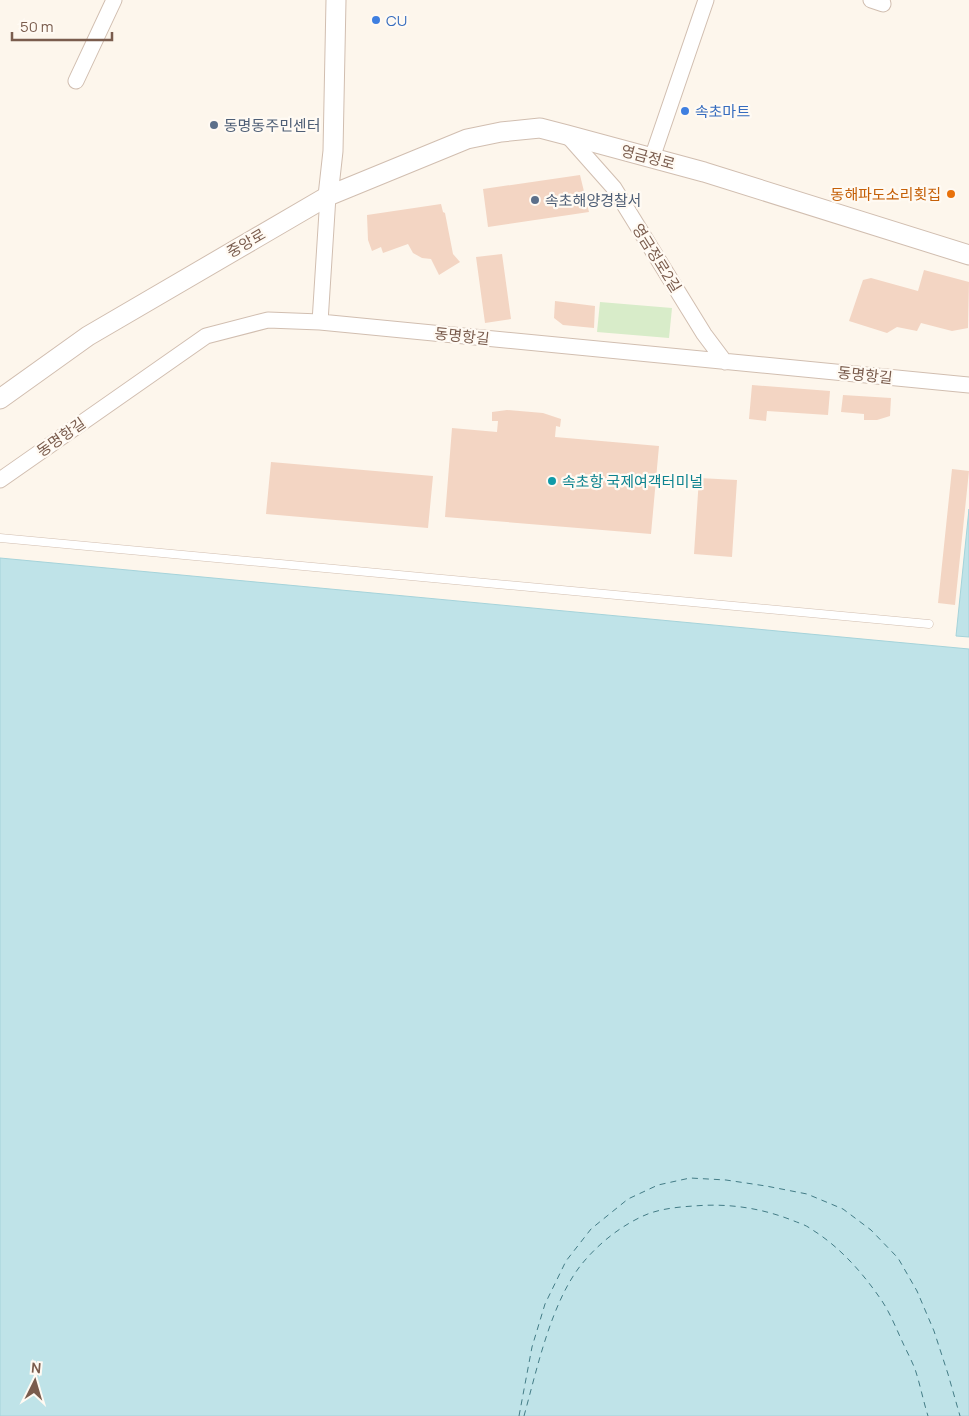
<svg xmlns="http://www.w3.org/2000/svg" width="969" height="1416" viewBox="0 0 969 1416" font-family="Manrope,'Noto Sans KR',sans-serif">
  <rect width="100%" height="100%" fill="#fdf6ec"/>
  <path fill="#d8ecc9" d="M600,302L672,308L669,338L597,332Z"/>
  <path fill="#bfe3e8" stroke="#a5d3da" d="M969,509V637L956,636Z
    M0,558L969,649V1416H0Z"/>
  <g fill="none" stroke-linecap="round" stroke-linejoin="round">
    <path stroke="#437c86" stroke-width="1" stroke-dasharray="6 5" stroke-linecap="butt" d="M519,1416L532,1347L545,1304L566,1261L591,1229L628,1199L658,1185L690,1178L726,1180L766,1186L807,1194L843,1209L871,1230L898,1258L917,1291L934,1331L948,1374L960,1416
      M524,1416C537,1369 551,1303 581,1265C597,1245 619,1227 643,1216C658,1209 677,1207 694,1206C728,1203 762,1208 794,1221C799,1223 806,1225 811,1229C839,1246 863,1273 882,1301C890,1313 896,1328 902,1341C906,1350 911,1359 915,1369C920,1384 923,1400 928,1416"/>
  </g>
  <path fill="#f3d5c3" d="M580,175L589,212L488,227L483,189Z
    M441,204L443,212L445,213L453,254L460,262L439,275L431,259L422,258L413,253L408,244L383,253L381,247L372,251L368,240L367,215Z
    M502,254L511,319L485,323L476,257Z
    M924,270L969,282L968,328L952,331L921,323L917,331L897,327L887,333L849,321L863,280L871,278L918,291Z
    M555,301L595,306L594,328L563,325L554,318Z
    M752,385L830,391L828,415L767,411L766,421L749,419Z
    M843,395L891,398L890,416L877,420H864V414L841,412Z
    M507,410L543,413L561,419L560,427L556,426L555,437L659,446L651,534L445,517L452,428L497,432L498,421H492V412Z
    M271,462L433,476L428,528L266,514Z
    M952,469L969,471L955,605L938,603Z
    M699,478L737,480L732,557L694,554Z"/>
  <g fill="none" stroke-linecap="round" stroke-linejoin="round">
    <g stroke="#d1beb0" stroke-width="9">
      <path id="service" d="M0,538L929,624"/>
    </g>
    <g stroke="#d1beb0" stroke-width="17">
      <path id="minor" d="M871,0L883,4L882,0
        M76,81L114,0
        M567,135L614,188L704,334L725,362
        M652,158L706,0
        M320,322L328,196
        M0,480L206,336L268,320L320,322L969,385"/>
    </g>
    <g stroke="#d1beb0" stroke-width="21">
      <path id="tertiary" d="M328,196L333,151L336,0
        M0,399L88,336L328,196L467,139L501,132L540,128L567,135L704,172L969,255"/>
    </g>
    <use href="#service" stroke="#fff" stroke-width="8"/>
    <use href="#minor" stroke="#fff" stroke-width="15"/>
    <use href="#tertiary" stroke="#fff" stroke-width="19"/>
  </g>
  <g fill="#3f7fe0" stroke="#fffaf3" stroke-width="2">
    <circle cx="376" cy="20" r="5"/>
    <circle cx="685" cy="111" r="5"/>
  </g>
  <g fill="#5c6f8a" stroke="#fffaf3" stroke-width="2">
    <circle cx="214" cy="125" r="5"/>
    <circle cx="535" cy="200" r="5"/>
  </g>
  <circle fill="#e8710a" stroke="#fffaf3" stroke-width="2" cx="951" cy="194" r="5"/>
  <circle fill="#0f9aa8" stroke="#fffaf3" stroke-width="2" cx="552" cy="481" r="5"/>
  <g text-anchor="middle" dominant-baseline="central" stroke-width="4.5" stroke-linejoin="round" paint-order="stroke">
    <g font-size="15" fill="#366cbe" stroke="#fffaf3" text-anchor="start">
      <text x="386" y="20">CU</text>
      <text x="695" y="111">속초마트</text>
    </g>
    <g font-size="15" fill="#4e5e75" stroke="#fffaf3" text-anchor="start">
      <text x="224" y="125">동명동주민센터</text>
      <text x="545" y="200">속초해양경찰서</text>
    </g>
    <g font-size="15" fill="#7a5c4d" stroke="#fffaf3">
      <text transform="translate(648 157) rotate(15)">영금정로</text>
      <text transform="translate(246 243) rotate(-30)">중앙로</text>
      <text transform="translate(657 258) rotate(58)">영금정로2길</text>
      <text transform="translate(462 336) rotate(6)">동명항길</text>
      <text transform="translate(865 375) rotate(6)">동명항길</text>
      <text transform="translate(61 437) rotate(-35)">동명항길</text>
    </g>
    <g font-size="15" fill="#c56008" stroke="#fffaf3" text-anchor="end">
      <text x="941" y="194">동해파도소리횟집</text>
    </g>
    <g font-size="15" fill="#0d838f" stroke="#fffaf3" text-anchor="start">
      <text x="562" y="481">속초항 국제여객터미널</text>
    </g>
  </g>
  <g transform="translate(35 1381) rotate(5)" stroke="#fffaf3" stroke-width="4" paint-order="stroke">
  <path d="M0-4L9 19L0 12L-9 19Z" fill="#7a5c4d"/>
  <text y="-8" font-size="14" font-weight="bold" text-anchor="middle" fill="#7a5c4d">N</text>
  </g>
  <path d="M12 32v8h100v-8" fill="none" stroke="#7a5c4d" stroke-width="2.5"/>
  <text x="20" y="32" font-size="15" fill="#7a5c4d" stroke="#fffaf3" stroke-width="4" paint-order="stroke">50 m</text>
</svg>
